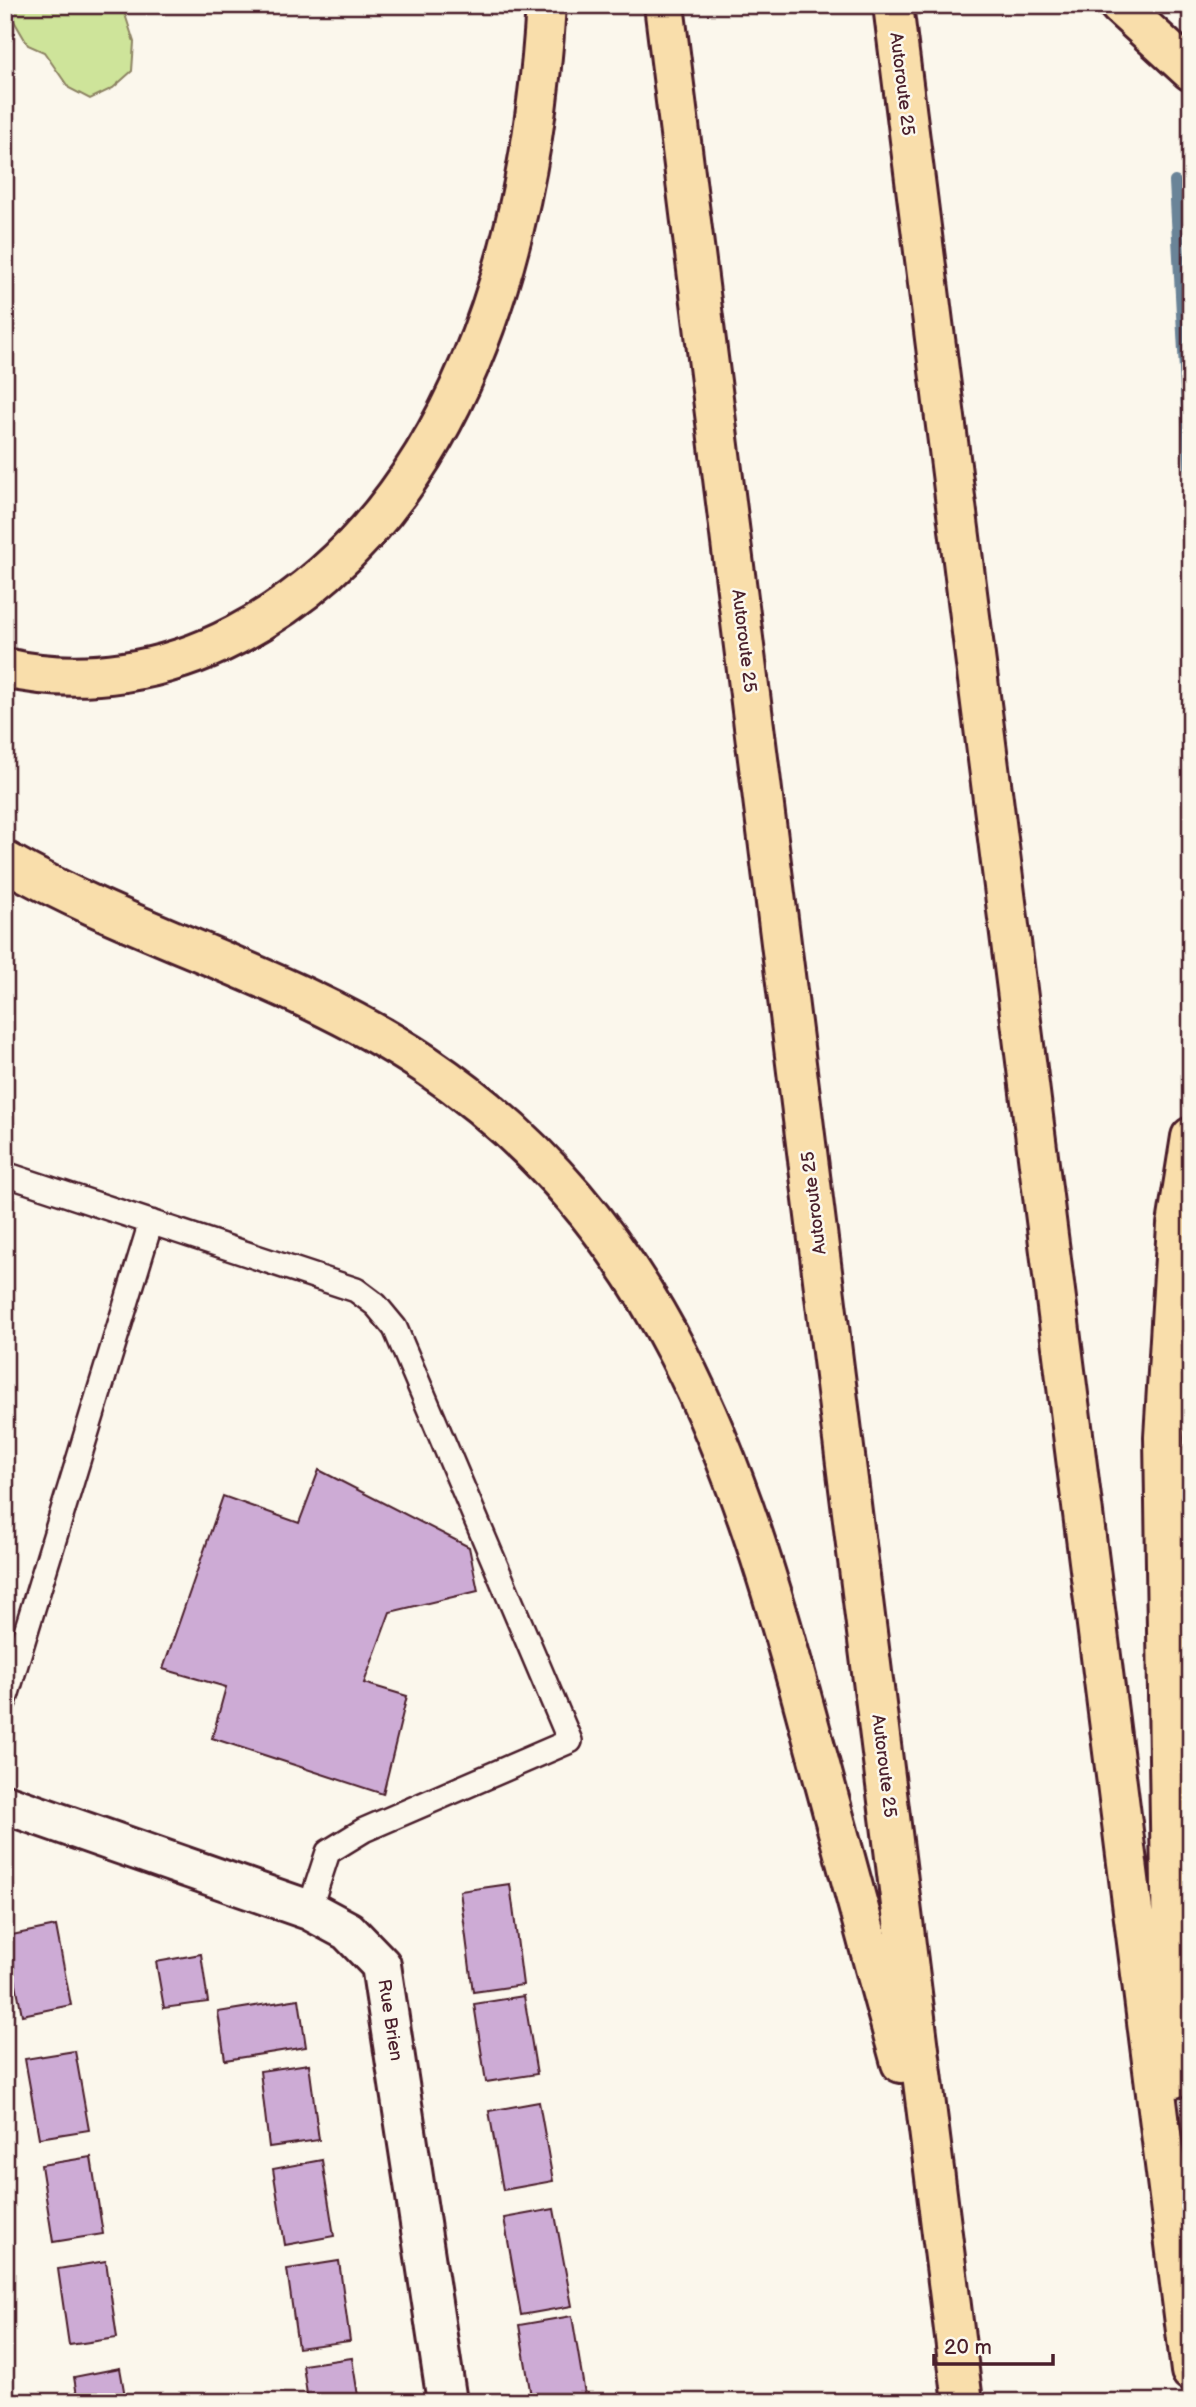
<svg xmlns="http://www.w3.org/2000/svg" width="1196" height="2407" viewBox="0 0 1196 2407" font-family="'Balsamiq Sans',sans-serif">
  <rect width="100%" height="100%" fill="#fbf7ec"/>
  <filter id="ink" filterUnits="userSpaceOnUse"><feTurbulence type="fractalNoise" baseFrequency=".0143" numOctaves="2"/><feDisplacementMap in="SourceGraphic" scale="14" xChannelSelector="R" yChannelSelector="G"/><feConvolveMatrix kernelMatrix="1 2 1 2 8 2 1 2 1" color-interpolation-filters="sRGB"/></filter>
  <g filter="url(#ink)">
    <path fill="#cee49a" stroke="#8c8262" stroke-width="2" d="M10,5H122L134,42L132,71L113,88L90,99L69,88L44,52L28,45L14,21Z"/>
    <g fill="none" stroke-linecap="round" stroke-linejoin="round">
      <path stroke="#6a8498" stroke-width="12" d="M1175,182L1191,483"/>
    </g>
    <path fill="#cdabd5" stroke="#4a1f2b" stroke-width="2" d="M319,1470L469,1547L478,1591L390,1612L364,1683L407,1696L383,1794L212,1738L226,1687L163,1669L223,1496L299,1523Z
      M510,1884L523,1985L473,1992L460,1891Z
      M56,1926L71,2005L22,2015L7,1936Z
      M201,1954L208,2002L164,2008L156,1962Z
      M524,1996L537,2074L486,2082L474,2004Z
      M299,1999L306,2047L225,2060L218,2012Z
      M75,2051L89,2130L39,2138L25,2059Z
      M309,2064L319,2140L269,2147L260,2071Z
      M539,2102L553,2181L503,2190L489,2111Z
      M91,2157L103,2234L53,2242L41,2165Z
      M322,2160L334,2236L285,2245L273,2169Z
      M554,2209L572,2306L521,2315L504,2218Z
      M106,2261L117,2338L69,2345L58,2269Z
      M339,2261L350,2341L298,2348L287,2269Z
      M572,2316L585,2394L532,2402L519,2325Z
      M352,2358L359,2402H308L303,2365Z
      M120,2368L126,2402H78L74,2377Z"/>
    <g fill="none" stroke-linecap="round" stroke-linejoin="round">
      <g stroke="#4a1f2b" stroke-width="28">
        <path id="service" d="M5,1174L356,1290L376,1305L395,1328L570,1741L364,1830L328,1852L309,1910
          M5,1700L151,1222"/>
      </g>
      <g stroke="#4a1f2b" stroke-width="44">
        <path id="minor" d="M5,1804L309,1910L348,1931L381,1965L447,2402"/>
      </g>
      <g stroke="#4a1f2b" stroke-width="44">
        <path id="motorway" d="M664,5L963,2402
          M893,5L1191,2371
          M1119,5L1191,71
          M5,668C83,686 166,672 236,635C460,516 532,241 546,5
          M5,861C140,938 295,977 425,1064C660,1222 738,1461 808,1721C838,1835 870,1949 901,2063
          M1174,2078L1164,1437L1177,1225L1191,1137"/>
      </g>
      <use href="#service" stroke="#fbf7ec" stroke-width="23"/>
      <use href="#minor" stroke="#fbf7ec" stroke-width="38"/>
      <use href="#motorway" stroke="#f9deab" stroke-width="38"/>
    </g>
  </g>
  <g text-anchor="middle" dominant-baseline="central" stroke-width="5" stroke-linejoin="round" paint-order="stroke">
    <g font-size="18" fill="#4a1f2b" stroke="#fbf7ec">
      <text transform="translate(902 84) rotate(83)">Autoroute 25</text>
      <text transform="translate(744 641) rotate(83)">Autoroute 25</text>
      <text transform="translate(814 1203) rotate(-97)">Autoroute 25</text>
      <text transform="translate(884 1766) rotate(83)">Autoroute 25</text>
      <text transform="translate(390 2020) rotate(81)">Rue Brien</text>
    </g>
  </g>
  <rect width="1196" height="2407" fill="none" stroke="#fbf7ec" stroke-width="28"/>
  <rect x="14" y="14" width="1168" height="2379" fill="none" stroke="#4a1f2b" stroke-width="2.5" filter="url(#ink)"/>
  <path d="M934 2354v10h119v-10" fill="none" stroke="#4a1f2b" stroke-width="3.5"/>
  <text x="944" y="2354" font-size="21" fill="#4a1f2b" stroke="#fbf7ec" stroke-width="5" paint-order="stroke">20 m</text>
</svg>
